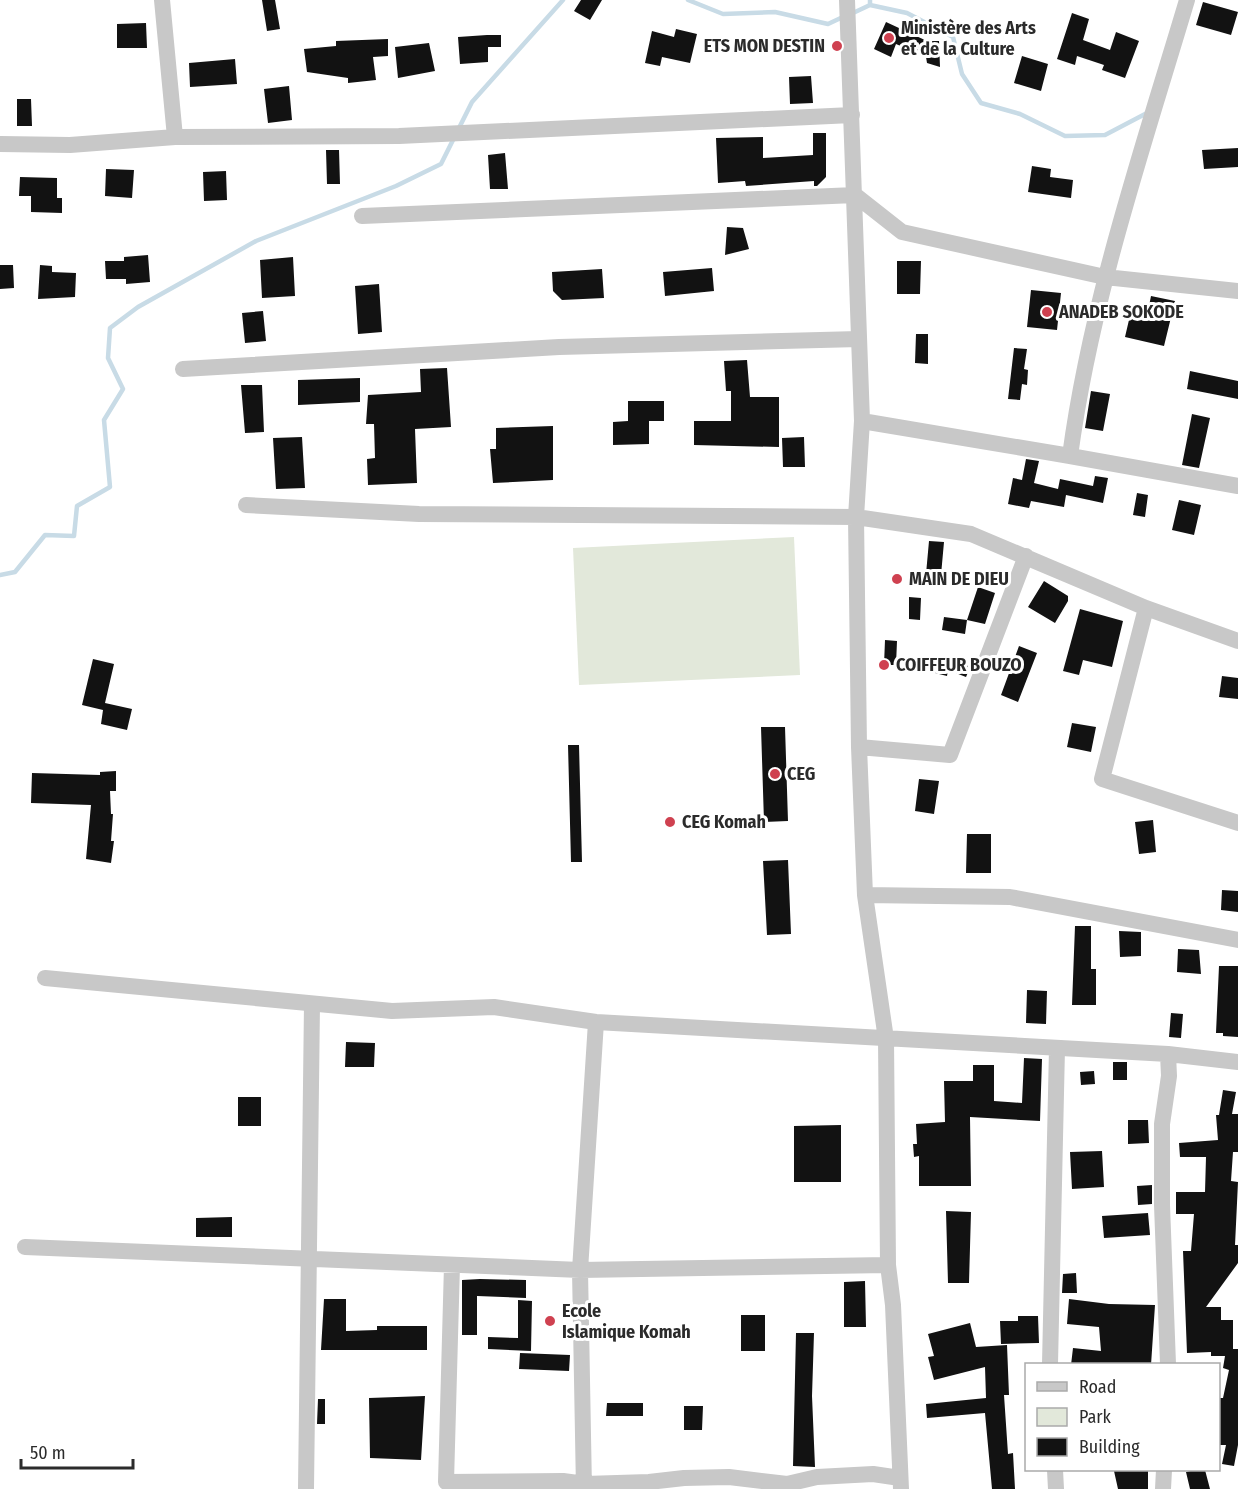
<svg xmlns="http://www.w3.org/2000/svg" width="1238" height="1489" viewBox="0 0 1238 1489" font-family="'Fira Sans Condensed',sans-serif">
  <rect width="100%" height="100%" fill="#fff"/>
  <path fill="#e2e8da" d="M794,537L800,675L579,685L573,548Z"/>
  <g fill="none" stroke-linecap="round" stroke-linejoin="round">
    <path stroke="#c8dbe6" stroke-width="4.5" d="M688,0L723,14L775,12L828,24L845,16
      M870,5L907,13L953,37L962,74L981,103L1020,114L1065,136L1105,135L1147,113
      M853,13L870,5V0
      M458,130L472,102L563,0
      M0,575L15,572L45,535L74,536L77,506L110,487L104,420L123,389L108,358L110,328L138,307L256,241L396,186L441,164L454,138"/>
  </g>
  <path fill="#121212" d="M262,0H275L280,29L267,31Z
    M581,0H602L590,20L574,11Z
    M1203,2L1238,12L1231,35L1196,25Z
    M1072,13L1089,19L1083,40L1110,50L1116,32L1139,41L1125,78L1102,70L1104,65L1077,56L1075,65L1057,59Z
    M886,22L927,41H939L940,67L927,63L926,57L896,44L891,57L874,49Z
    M146,23L147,48H117V24Z
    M676,29L697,34L690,63L662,57L660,66L645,63L652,31L674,37Z
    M487,35H501V47H488V62L460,64L458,37Z
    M388,39V56L373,57L376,80L348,83V78L307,72L304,49L336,46V41Z
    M429,43L435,71L398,78L395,47Z
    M1022,56L1048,64L1041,91L1014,83Z
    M235,59L237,84L190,87L189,63Z
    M811,76L813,103L790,104L789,77Z
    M289,86L292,120L268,123L264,89Z
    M17,99H31L32,126H17Z
    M813,133H826V177L817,186H814V181L746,186L745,181L718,183L716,138L763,137V158L813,155Z
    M1238,148V167L1204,169L1202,150Z
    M326,150H339L340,184H327Z
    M505,153L508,189H490L488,155Z
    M1032,166L1051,169L1050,177L1073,180L1071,198L1028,192Z
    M106,169L134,170L132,198L105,196Z
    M226,171L227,200L204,201L203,172Z
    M20,177L57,178V198H62V213L31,212V196H19Z
    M727,227L743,228L749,249L725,255Z
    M148,255L150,282L126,284V279H106L105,261H124V257Z
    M293,257L295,296L262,298L260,260Z
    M897,261H921L920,294H897Z
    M0,265H13L14,288L0,289Z
    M40,265L52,266V272L76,273L75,297L38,299Z
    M712,268L714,291L665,296L663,272Z
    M602,269L604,298L562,300L553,291L552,272Z
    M379,284L382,332L358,334L355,286Z
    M1031,290L1061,293L1057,330L1027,327Z
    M1151,296L1175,301L1164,346L1125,337L1132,307L1148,311Z
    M263,311L266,341L245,343L242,313Z
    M916,334H928V364L915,363Z
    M1014,348L1027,349L1024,369L1028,370L1027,385L1022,384L1020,400L1008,399Z
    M747,360L750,397H779V447L694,445V421H731V391H726L724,361Z
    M447,368L451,427L415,429L417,483L368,485L367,459L375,458L374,424H366L368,395L421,392L420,369Z
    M1190,371L1238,381V399L1187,389Z
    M360,378V402L298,405V380Z
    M241,385H262L264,432L245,433Z
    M1091,391L1110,394L1103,431L1085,428Z
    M628,401H664V421H649V444L613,445V422L628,421Z
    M1192,414L1210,418L1199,468L1182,465Z
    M553,426V480L493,483L490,449H496V428Z
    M302,437L305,488L276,489L273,438Z
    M804,437L805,467H783L782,438Z
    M1026,459L1039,461L1034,483L1058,489L1060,479L1093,486L1095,476L1108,478L1103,503L1066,495L1064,507L1031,501L1029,508L1008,504L1013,478L1022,480Z
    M1137,493L1148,495L1145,517L1133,515Z
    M1179,500L1201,505L1194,535L1172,530Z
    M929,541L944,542L941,575L926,574Z
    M1044,581L1068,596V601L1055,623L1028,607Z
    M978,587L995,593L985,624L967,620Z
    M909,597L921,598L920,620L909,619Z
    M1080,609L1123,621L1112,667L1083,660L1079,675L1063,671Z
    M944,617L967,620L965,634L942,630Z
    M885,640L897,641L896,665H884Z
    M1019,646L1037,653L1018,702L1001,695Z
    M932,657L971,665L966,677L948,670L947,676L935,673L936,665L930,663Z
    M93,659L114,664L105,703L132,709L127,730L101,724L103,710L82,705Z
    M1222,676L1238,678V699L1219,697Z
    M1072,723L1096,727L1091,752L1067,747Z
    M761,727H785L788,821L764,822Z
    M568,745H579L582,862H571Z
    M116,771V791H110L111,814H113L111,841H114L111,863L86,859L91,805L31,803L32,773L100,775V772Z
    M919,779L939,781L934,814L915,811Z
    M1153,820L1156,852L1139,854L1135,822Z
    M967,834H991V873H966Z
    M788,860L791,934L767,935L763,861Z
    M1222,890L1238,891V912L1221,910Z
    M1075,926H1091V969H1096V1005H1072Z
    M1119,931L1141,932V956L1120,957Z
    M1178,949L1199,950L1201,974L1177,972Z
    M1219,966H1238V1037L1223,1036V1033H1216Z
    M1027,990L1047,991L1046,1024L1026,1023Z
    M1171,1013L1183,1014L1181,1038L1169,1037Z
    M346,1042L375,1043L374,1067H345Z
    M1024,1058L1042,1059L1040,1121L970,1117L971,1186H919V1156L914,1157L913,1144H917L916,1124L945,1122L944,1081H973V1065H994V1101L1022,1103Z
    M1113,1062H1127V1080H1113Z
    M1094,1071L1095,1084L1081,1085L1080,1072Z
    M1223,1090L1236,1092L1232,1114H1238V1152H1233L1231,1181L1238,1182L1235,1245H1238V1263L1206,1307H1221V1320H1233V1349H1238V1445L1234,1466L1222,1464L1226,1445H1218V1398H1223L1229,1370L1223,1368L1225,1356H1211V1352L1187,1353L1183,1251H1191L1194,1214H1176V1192H1205L1206,1157H1180L1179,1143L1218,1140L1216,1115H1219Z
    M238,1097H261V1126H238Z
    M1128,1120H1148L1149,1143L1128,1144Z
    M841,1125V1182H794V1126Z
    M1102,1151L1104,1187L1072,1189L1070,1152Z
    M1152,1185V1204L1138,1205L1137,1186Z
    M946,1211L971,1212L969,1283H948Z
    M1148,1213L1150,1235L1104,1238L1102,1216Z
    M232,1217V1237H196V1218Z
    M1076,1273L1077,1293H1062L1063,1274Z
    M480,1279L526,1280V1298L477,1296V1335H462V1280Z
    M865,1281L866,1327H844V1282Z
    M324,1299H346V1331L377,1330V1326H427V1350H321Z
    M1069,1299L1109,1304L1155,1305L1151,1365H1071L1073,1348L1101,1351L1099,1327L1067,1324Z
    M518,1300L532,1301L531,1351L488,1349V1337L518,1338Z
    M741,1315H765V1351H741Z
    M1018,1316H1038L1039,1343L1001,1344L1000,1321H1018Z
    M970,1323L976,1347L1007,1345L1009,1395H1004L1008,1454L1013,1453L1015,1489H992L985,1413L927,1418L926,1404L986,1398L985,1367L934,1380L928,1357L934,1356L928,1334Z
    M796,1333H814L812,1396L815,1467L793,1466Z
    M520,1353L570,1355L569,1371L519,1369Z
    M425,1396L421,1460L370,1458L369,1398Z
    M318,1399H325V1424H317Z
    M607,1403H643V1416H606Z
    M684,1406H703L702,1430H684Z
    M1195,1470H1205L1210,1489H1190L1186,1472Z
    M1114,1471H1148V1489H1118Z"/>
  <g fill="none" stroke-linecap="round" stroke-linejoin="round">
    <path stroke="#c8c8c8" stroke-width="16" d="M162,0L175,137
      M847,0L862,421L856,517L859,747L865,895L886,1039L888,1265L893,1305L901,1489
      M0,144L70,145L175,137L399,136L852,115
      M362,216L855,195L902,232L1105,277L1238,291
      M183,369L559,347L859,339
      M862,421L1070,456C1091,300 1142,151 1187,0
      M1070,456L1238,486
      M246,505L419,514L856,517L971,534L1146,608L1238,641
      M1146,608L1102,779L1238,823
      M859,747L950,755L1026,556
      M865,895L1010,897L1238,940
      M45,978L392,1011L494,1007L596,1022L1168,1054L1238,1062
      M25,1247L580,1270L888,1265
      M452,1265L446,1482L563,1481L585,1484L649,1482L684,1478L729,1477L787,1484L817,1477L873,1474L900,1478
      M1050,1364L1057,1048
      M1168,1364L1162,1205V1124L1169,1076L1168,1054
      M1055,1470L1056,1489
      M306,1489L312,1004
      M584,1489L580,1270L596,1022
      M1163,1489L1164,1470"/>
  </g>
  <g fill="#cf4150" stroke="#fff" stroke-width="2">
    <circle cx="889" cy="38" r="6"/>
    <circle cx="837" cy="46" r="6"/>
    <circle cx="1047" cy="312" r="6"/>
    <circle cx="897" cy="579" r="6"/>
    <circle cx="884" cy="665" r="6"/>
    <circle cx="775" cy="774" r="6"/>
    <circle cx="670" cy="822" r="6"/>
    <circle cx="550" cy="1321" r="6"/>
  </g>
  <g text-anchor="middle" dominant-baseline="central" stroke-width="6" stroke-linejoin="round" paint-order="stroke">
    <g font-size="18" font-weight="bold" fill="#2b2b2b" stroke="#fff" text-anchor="start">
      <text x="901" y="28">Ministère des Arts<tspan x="901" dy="21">et de la Culture</tspan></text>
      <text x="825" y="46" text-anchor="end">ETS MON DESTIN</text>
      <text x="1059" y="312">ANADEB SOKODE</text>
      <text x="909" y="579">MAIN DE DIEU</text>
      <text x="896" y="665">COIFFEUR BOUZO</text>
      <text x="787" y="774">CEG</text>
      <text x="682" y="822">CEG Komah</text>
      <text x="562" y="1311">Ecole<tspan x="562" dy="21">Islamique Komah</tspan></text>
    </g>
  </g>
  <rect x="1025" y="1363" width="195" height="108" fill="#ffffff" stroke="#aaaaaa" stroke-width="1.5"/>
  <rect x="1037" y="1382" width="30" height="9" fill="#c8c8c8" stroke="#aaaaaa" stroke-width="1.5"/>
  <text x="1079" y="1393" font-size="18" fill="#2b2b2b">Road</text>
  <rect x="1037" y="1408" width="30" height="18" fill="#e2e8da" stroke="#aaaaaa" stroke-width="1.5"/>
  <text x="1079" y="1423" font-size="18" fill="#2b2b2b">Park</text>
  <rect x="1037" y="1438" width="30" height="18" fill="#121212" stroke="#aaaaaa" stroke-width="1.5"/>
  <text x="1079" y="1453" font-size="18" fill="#2b2b2b">Building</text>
  <path d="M21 1459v9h112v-9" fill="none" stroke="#2b2b2b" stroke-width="3"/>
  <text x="30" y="1459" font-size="18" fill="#2b2b2b" stroke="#ffffff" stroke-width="4.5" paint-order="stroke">50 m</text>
</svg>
